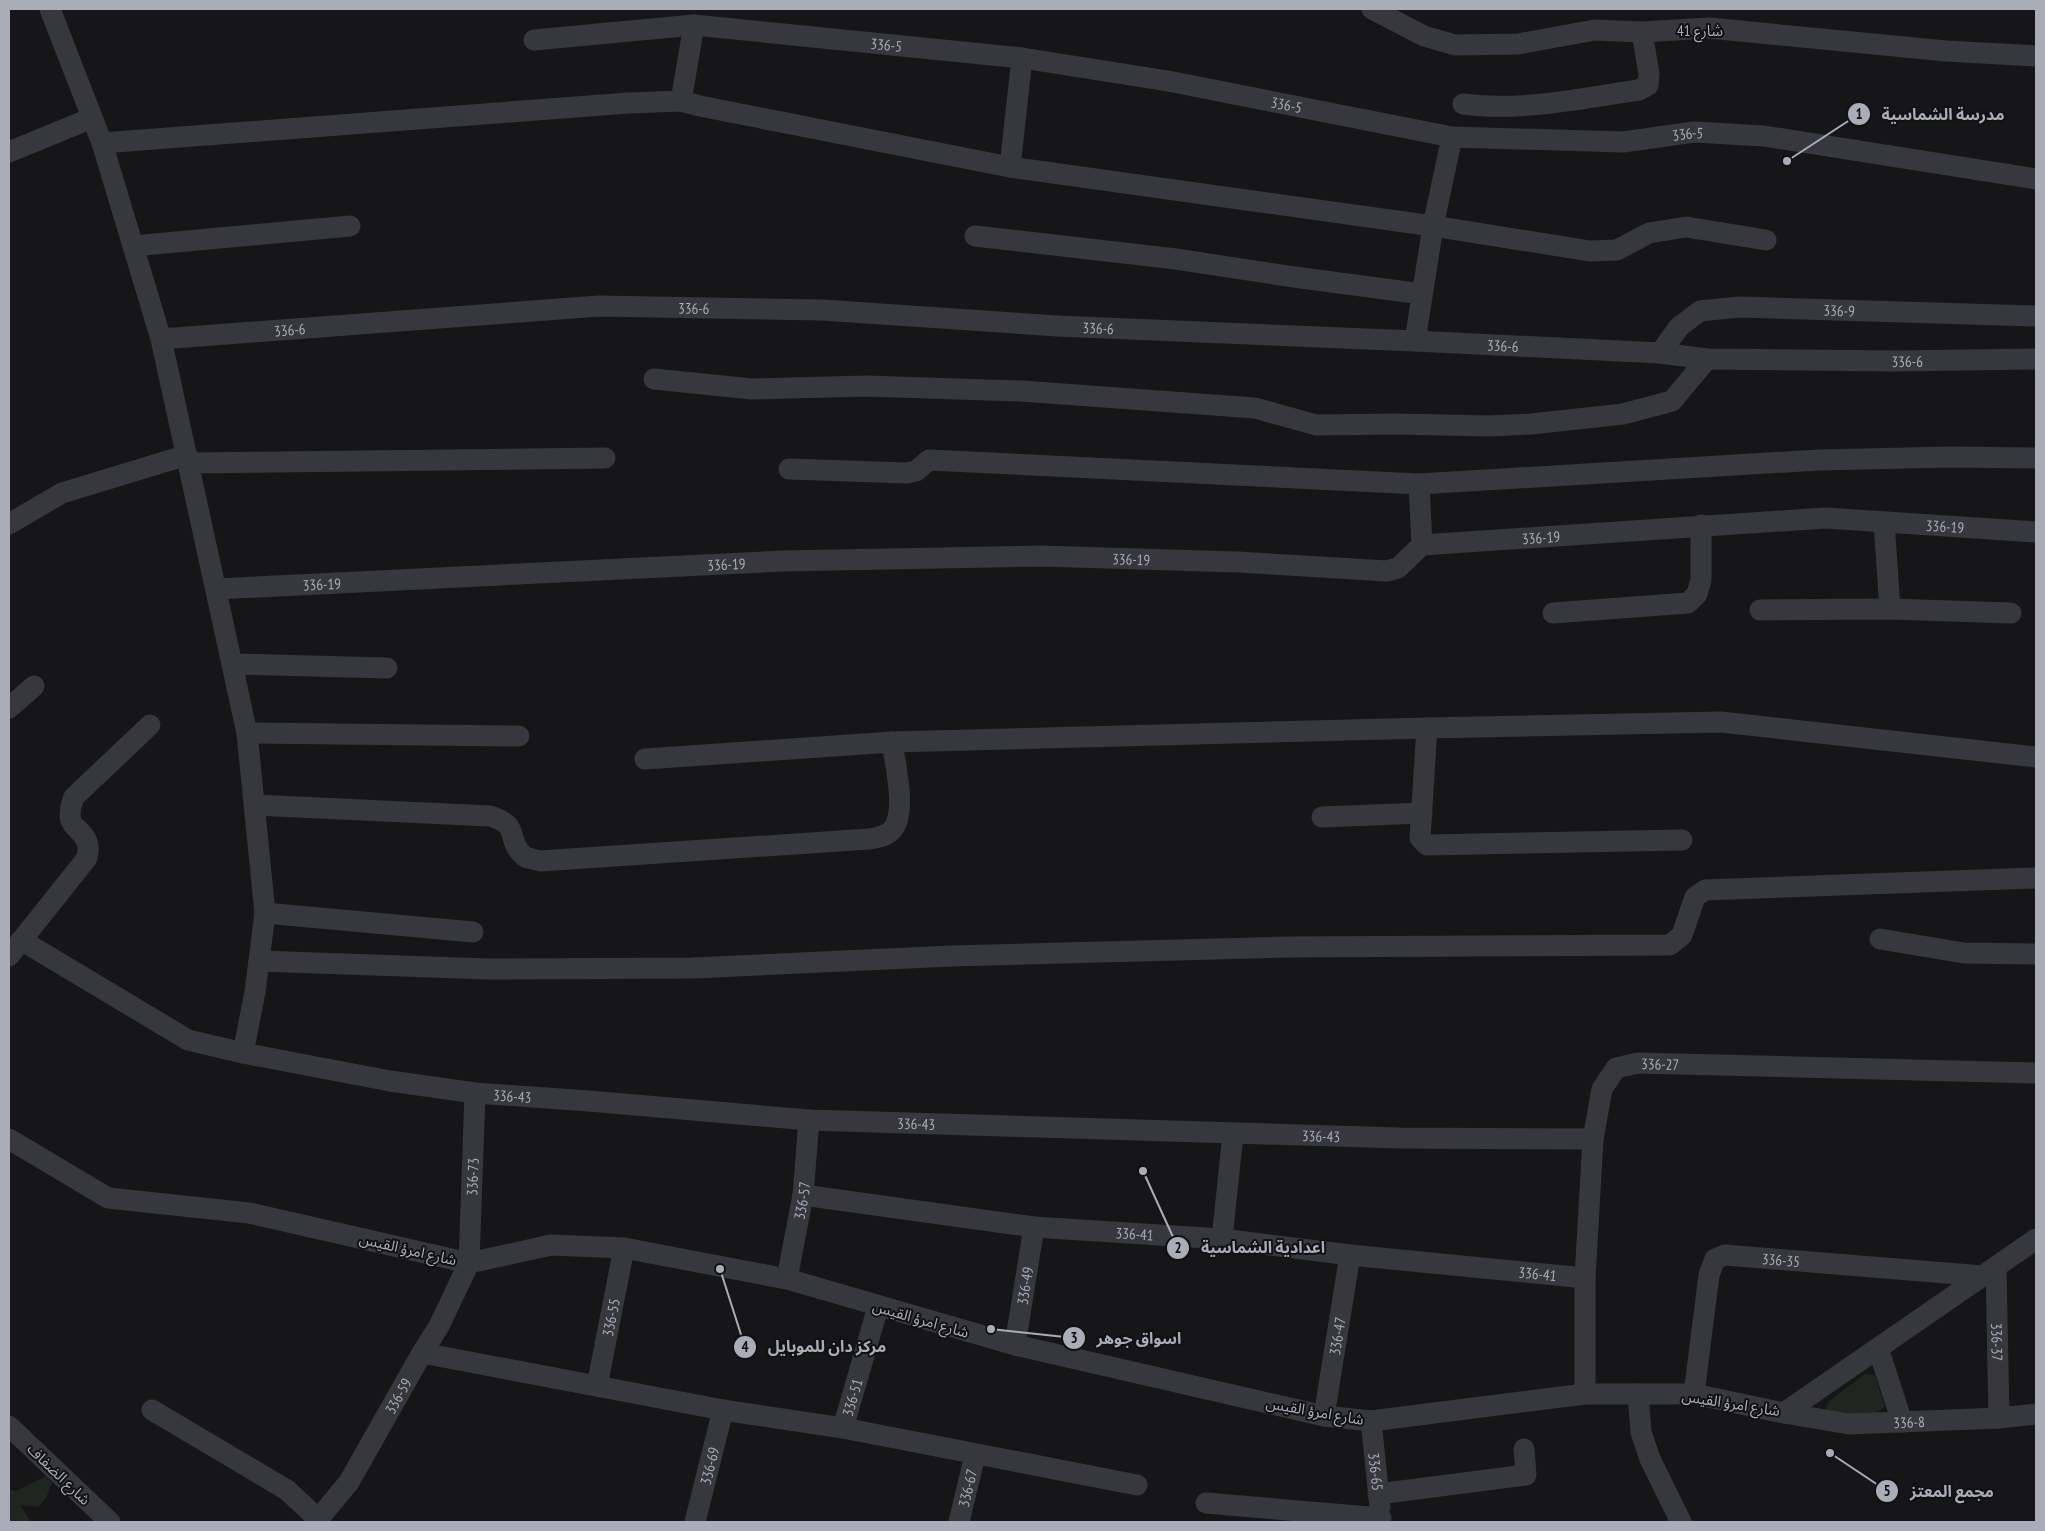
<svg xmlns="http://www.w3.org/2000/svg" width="2045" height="1531" viewBox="0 0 2045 1531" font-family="'PT Sans Narrow','Noto Sans Arabic',sans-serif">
  <rect width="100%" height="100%" fill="#161618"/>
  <path fill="#1e261f" d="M1865,1374L1875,1375L1885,1406C1878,1417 1845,1415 1832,1416L1825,1411L1828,1402Z
    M46,1476L52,1483L46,1498L38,1507L20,1505L31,1522H9V1489L16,1491Z"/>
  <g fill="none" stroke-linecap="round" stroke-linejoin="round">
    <g stroke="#37383d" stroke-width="21">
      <path d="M50,9L102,143L161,339L247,733L265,913L255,992L243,1053"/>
      <path d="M1372,9L1424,36L1455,45L1518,44L1595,30L1642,32L1709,28L1946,51L2036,56"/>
      <path id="s1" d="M534,40L694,25L1022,58L1168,81L1452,137L1623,142L1694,132L1764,136L2036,179"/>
      <path d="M681,101L694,25"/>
      <path d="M1463,104C1521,112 1581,98 1639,90L1648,85L1649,74L1642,32"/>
      <path d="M102,143L628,103L681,101L700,106L1010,167L1433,226L1590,251L1617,250L1649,233L1686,227L1766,240"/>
      <path d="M9,152L92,118"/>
      <path d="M1010,167L1022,58"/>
      <path d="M975,236L1176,259L1287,276L1422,294"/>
      <path d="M133,246L350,226"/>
      <path id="s2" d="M161,339L599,306L822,310L1058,326L1415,341L1660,353L1707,359L1895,361L2036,359"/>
      <path d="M1415,341L1433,226L1452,137"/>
      <path id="s3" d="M1660,353L1679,327L1700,311L1739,307L2036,316"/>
      <path d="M654,379L752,389L866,386L1021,391L1255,408L1316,425L1397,424L1488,426L1531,424L1623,414L1672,401L1707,359"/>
      <path d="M189,463L605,458"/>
      <path d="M789,469L907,473L916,471L929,460L1419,484L1819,460L1951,457L2036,458"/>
      <path d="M1419,484L1422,545"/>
      <path d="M1884,522L1890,609"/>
      <path d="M9,524L62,493L187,455"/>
      <path id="s4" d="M216,589L782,561L1041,556L1237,562L1387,571L1398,568L1422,545L1826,518L2036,532"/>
      <path d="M1760,610L1890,609L2011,613"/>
      <path d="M1553,613L1688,603L1697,594L1701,580V525"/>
      <path d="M232,664L387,668"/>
      <path d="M9,708L34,686"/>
      <path d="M1427,728L1420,838L1427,845L1682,840"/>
      <path d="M247,733L519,736"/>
      <path d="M645,759L892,742L1427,728L1721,722L2036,757"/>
      <path d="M255,805L490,816C522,825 505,840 524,856C528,859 535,859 540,861L869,839C876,838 884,837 891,831C908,815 895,764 892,742"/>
      <path d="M1322,817L1422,813"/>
      <path d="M265,913L473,932"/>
      <path d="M1880,939L1964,953L2036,954"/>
      <path id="s5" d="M21,940L188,1040L243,1053L390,1081L475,1093L589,1101L809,1120L1399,1138L1593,1139"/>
      <path d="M9,956L87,858C87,855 89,849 88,846C84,824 61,832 74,797L150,725"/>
      <path d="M259,961L488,969L693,968L952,956L1287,947L1670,945L1682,935L1695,897L1705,890L2036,878"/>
      <path d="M9,1139L108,1198L249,1213L469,1263L551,1245L624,1248L787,1279L1015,1345L1324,1416L1371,1421L1585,1394H1694L1784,1413L2036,1239"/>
      <path id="s6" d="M803,1195L1034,1227L1222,1239L1350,1255L1585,1278"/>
      <path d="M1222,1239L1233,1134"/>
      <path id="s7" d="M1996,1267L1999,1418"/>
      <path id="s8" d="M787,1279L803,1195L809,1120"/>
      <path id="s9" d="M1015,1345L1034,1227"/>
      <path d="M1878,1348L1902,1422"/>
      <path d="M422,1353L723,1410L843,1428L1137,1485"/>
      <path id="s10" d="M597,1386L624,1248"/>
      <path id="s11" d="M1585,1394V1278L1593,1139L1602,1089L1616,1068L1638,1063L2036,1073"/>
      <path d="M1638,1394L1641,1432L1650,1459L1681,1522"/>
      <path id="s12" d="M1694,1394L1709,1275L1715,1259L1725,1255L1983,1276"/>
      <path d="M152,1410L287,1490L319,1520"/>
      <path id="s13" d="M1784,1413L1849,1424L1999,1418L2036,1414"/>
      <path id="s14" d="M1324,1416L1350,1255"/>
      <path id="s15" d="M1371,1421L1380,1507"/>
      <path d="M9,1426L110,1522"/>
      <path id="s16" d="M843,1428L878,1307"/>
      <path d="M1378,1494L1526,1475L1524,1449"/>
      <path d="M1206,1503L1381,1518"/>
      <path id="s17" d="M316,1522L349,1482L422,1353L439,1326L469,1263L475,1093"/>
      <path id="s18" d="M695,1522L723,1410"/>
      <path id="s19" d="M959,1522L975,1455"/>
    </g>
  </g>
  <g text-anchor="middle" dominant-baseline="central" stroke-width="4" stroke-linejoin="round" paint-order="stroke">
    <g font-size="15" fill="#a8adb8" stroke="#111113">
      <text x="1700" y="30">شارع 41</text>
      <text stroke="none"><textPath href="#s1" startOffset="354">336-5</textPath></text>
      <text stroke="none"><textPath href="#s1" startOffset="759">336-5</textPath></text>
      <text stroke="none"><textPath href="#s1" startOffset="1164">336-5</textPath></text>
      <text stroke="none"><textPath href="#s2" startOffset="534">336-6</textPath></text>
      <text stroke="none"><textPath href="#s3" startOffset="198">336-9</textPath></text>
      <text stroke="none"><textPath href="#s2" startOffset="939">336-6</textPath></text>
      <text stroke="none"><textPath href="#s2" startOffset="129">336-6</textPath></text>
      <text stroke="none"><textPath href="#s2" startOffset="1344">336-6</textPath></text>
      <text stroke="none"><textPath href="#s2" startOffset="1749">336-6</textPath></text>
      <text stroke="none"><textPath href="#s4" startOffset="1741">336-19</textPath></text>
      <text stroke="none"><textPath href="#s4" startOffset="1336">336-19</textPath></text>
      <text stroke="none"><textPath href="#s4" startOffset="916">336-19</textPath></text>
      <text stroke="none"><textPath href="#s4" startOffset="511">336-19</textPath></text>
      <text stroke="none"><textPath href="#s4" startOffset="106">336-19</textPath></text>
      <text stroke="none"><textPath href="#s11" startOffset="376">336-27</textPath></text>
      <text stroke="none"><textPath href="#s5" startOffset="524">336-43</textPath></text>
      <text stroke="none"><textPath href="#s5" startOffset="929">336-43</textPath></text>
      <text stroke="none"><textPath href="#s5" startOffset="1334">336-43</textPath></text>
      <text stroke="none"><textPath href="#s17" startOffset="388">336-73</textPath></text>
      <text stroke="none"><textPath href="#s8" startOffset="80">336-57</textPath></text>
      <text stroke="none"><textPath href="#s6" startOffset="334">336-41</textPath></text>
      <text transform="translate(408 1249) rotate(13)">شارع امرؤ القيس</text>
      <text stroke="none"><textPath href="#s12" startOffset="204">336-35</textPath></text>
      <text stroke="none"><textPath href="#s6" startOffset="739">336-41</textPath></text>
      <text stroke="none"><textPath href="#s9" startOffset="60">336-49</textPath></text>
      <text stroke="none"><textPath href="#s10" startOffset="70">336-55</textPath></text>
      <text transform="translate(921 1319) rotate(16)">شارع امرؤ القيس</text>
      <text stroke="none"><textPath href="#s14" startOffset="81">336-47</textPath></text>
      <text stroke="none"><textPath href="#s7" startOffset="75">336-37</textPath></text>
      <text stroke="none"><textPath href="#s17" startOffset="151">336-59</textPath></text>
      <text stroke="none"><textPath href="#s16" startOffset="32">336-51</textPath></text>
      <text transform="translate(1731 1403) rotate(9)">شارع امرؤ القيس</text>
      <text transform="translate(1315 1411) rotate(10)">شارع امرؤ القيس</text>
      <text stroke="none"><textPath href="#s13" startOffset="126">336-8</textPath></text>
      <text stroke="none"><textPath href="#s18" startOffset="58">336-69</textPath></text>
      <text stroke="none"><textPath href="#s15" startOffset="51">336-65</textPath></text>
      <text transform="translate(59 1474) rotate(44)">شارع الضفاف</text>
      <text stroke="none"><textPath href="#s19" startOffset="35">336-67</textPath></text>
    </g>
  </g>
  <path fill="none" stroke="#a8adb8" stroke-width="2" d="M1787 161L1859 114M1143 1171L1178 1248M991 1329L1074 1338M720 1269L745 1347M1830 1453L1887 1491"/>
  <g fill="#a8adb8" stroke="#111113" stroke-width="2">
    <circle cx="1787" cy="161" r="5"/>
    <circle cx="1143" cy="1171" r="5"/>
    <circle cx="991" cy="1329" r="5"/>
    <circle cx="720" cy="1269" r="5"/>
    <circle cx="1830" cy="1453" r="5"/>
    <circle cx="1859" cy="114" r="12"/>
    <circle cx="1178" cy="1248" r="12"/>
    <circle cx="1074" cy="1338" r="12"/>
    <circle cx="745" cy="1347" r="12"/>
    <circle cx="1887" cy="1491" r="12"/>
  </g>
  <g font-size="15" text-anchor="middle" font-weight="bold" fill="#111">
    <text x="1859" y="119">1</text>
    <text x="1178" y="1253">2</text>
    <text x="1074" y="1343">3</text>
    <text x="745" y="1352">4</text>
    <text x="1887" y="1496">5</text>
  </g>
  <g font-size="16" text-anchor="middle" font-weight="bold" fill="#a8adb8" stroke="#111113" stroke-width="4" stroke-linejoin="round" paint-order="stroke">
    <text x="1943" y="120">مدرسة الشماسية</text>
    <text x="1263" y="1253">اعدادية الشماسية</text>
    <text x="1139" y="1344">اسواق جوهر</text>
    <text x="827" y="1352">مركز دان للموبايل</text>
    <text x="1952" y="1497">مجمع المعتز</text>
  </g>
  <rect width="2045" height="1531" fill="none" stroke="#a8adb8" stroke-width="20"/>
</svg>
